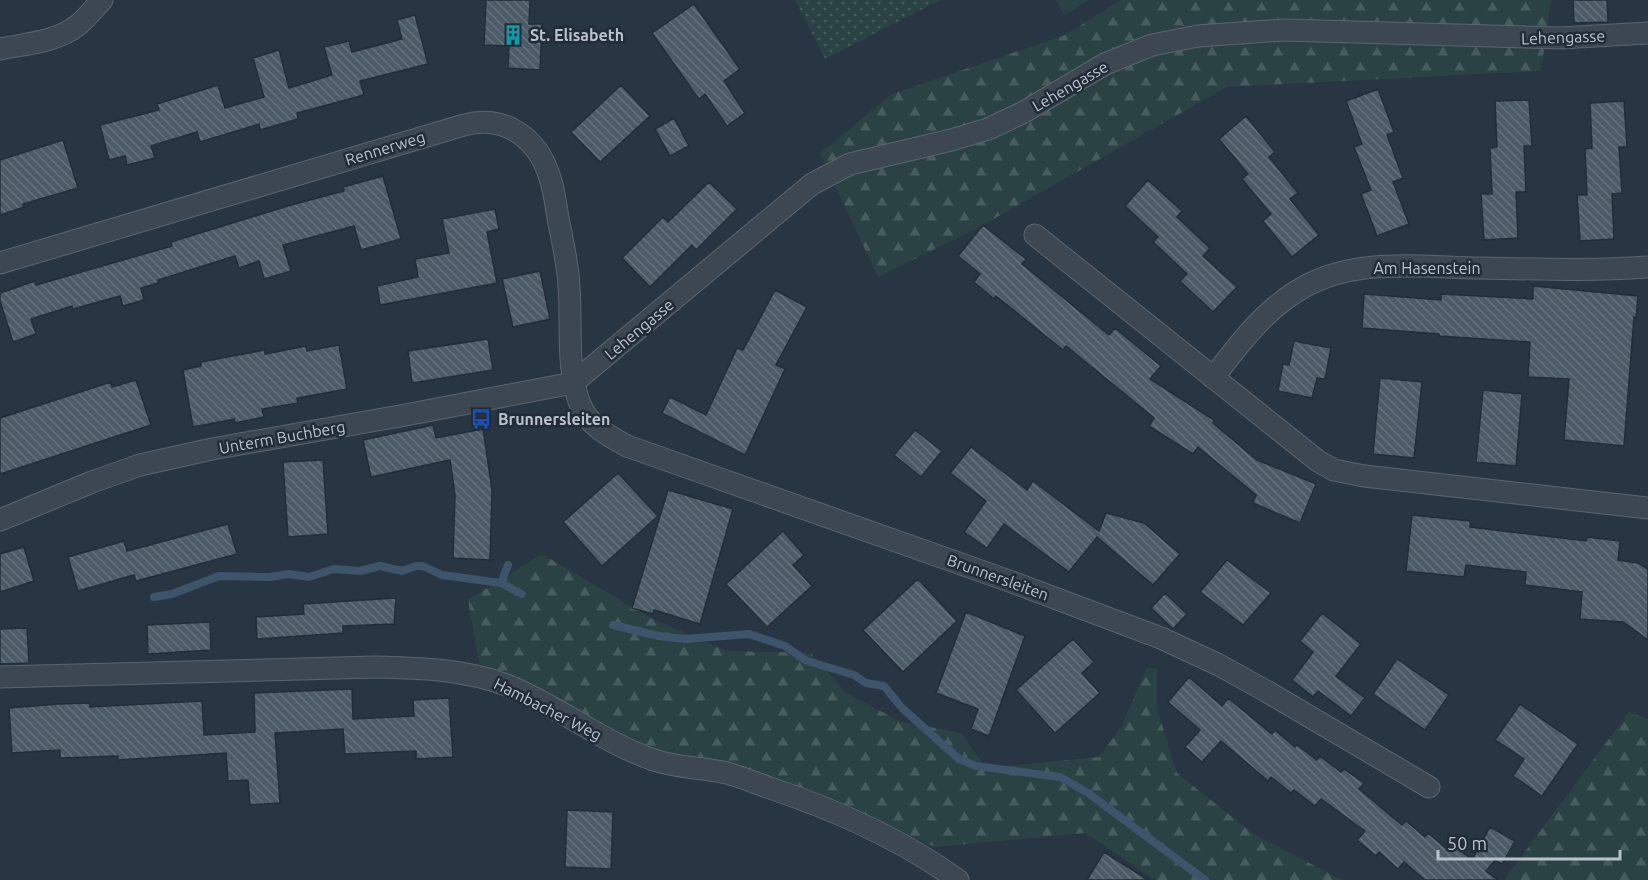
<svg xmlns="http://www.w3.org/2000/svg" width="1648" height="880" viewBox="0 0 1648 880" font-family="Ubuntu,sans-serif">
  <defs>
    <pattern id="grass-dots" width="8" height="8" patternUnits="userSpaceOnUse" patternTransform="scale(1.5)"><rect width="8" height="8" fill="#2a4243"/><path d="M2 2h.1M6 6h.1" fill="none" stroke="#475c5d" stroke-width="1.8" stroke-linecap="round"/></pattern>
    <pattern id="forest-firs" width="22" height="20" patternUnits="userSpaceOnUse" patternTransform="scale(1.5)"><rect width="22" height="20" fill="#2a4243"/><path d="M5 1l3.5 6h-7zM16 11l3.5 6h-7z" fill="#475c5d"/></pattern>
    <pattern id="building-back-hatch" width="6" height="6" patternUnits="userSpaceOnUse" patternTransform="scale(1.5)"><rect width="6" height="6" fill="#4c5b68"/><path d="M-1 5l2 2M0 0l6 6M5-1l2 2" fill="none" stroke="#64717c"/></pattern>
  </defs>
  <rect width="100%" height="100%" fill="#283542"/>
  <path fill="url(#grass-dots)" d="M795,0H940L825,59Z"/>
  <path fill="url(#forest-firs)" d="M1121,0H1551L1541,71L1227,87L983,225L878,277L820,153L892,94L1065,35Z
    M542,554L651,618L727,651L811,653L845,692L899,721L961,733L986,768L1099,757L1122,726L1147,667L1157,669V709L1177,773L1252,833L1342,880H1155L1085,833L935,847L774,778L636,748L479,663L468,600Z
    M1629,712L1648,719V880H1504Z"/>
  <path fill="#2a4243" d="M1056,0H1090L1064,15Z"/>
  <g fill="none" stroke-linecap="round" stroke-linejoin="round">
    <path stroke="#3e546b" stroke-width="8" d="M501,583L508,565
      M154,597L172,594L219,576L270,577L289,574L309,577L334,569L360,571L380,566L402,571L416,566H423L442,575L501,583L522,594
      M613,625L659,636L685,639L749,634L785,646L807,661L854,675L866,683L884,686L902,708L959,759L976,766L1060,777L1088,793L1205,880"/>
  </g>
  <path fill="url(#building-back-hatch)" stroke="#232e3a" stroke-width="1.5" d="M486,0H530L529,24H542L540,70L508,68L509,46L484,45Z
    M1573,0H1607L1608,22L1574,23Z
    M694,4L740,69L724,81L745,113L727,126L705,94L699,99L652,33Z
    M415,15L428,64L360,81L364,95L297,113L298,119L260,130L259,124L200,142L197,132L151,146L155,158L127,165L125,156L109,160L100,125L159,110L157,104L218,85L225,108L264,97L253,58L279,50L289,88L332,75L324,47L349,41L352,52L402,39L397,20Z
    M621,85L650,116L600,162L571,132Z
    M1378,89L1394,132L1387,135L1403,178L1393,182L1409,224L1377,236L1361,194L1371,190L1354,147L1362,144L1346,101Z
    M1529,100L1532,146H1524L1526,192H1516L1518,238L1484,240L1481,194H1492L1490,148L1497,147L1495,101Z
    M1624,101L1627,147H1619L1622,193L1612,194L1614,239L1580,241L1577,195H1587L1585,149L1592,148L1590,103Z
    M1246,116L1275,152L1269,157L1298,193L1290,199L1319,235L1292,257L1263,221L1271,214L1242,179L1248,174L1219,139Z
    M674,118L689,146L670,156L655,129Z
    M63,140L78,188L23,204L24,207L0,215V160Z
    M383,176L401,239L361,250L354,226L283,245L291,271L264,279L259,261L239,268L235,256L158,280V283L141,288L144,300L123,306L120,296L73,309L72,306L31,319L36,334L13,342L0,301V293L35,281L36,285L172,246L171,242L291,205L344,191L343,187Z
    M1148,180L1182,211L1177,217L1210,248L1203,256L1237,287L1213,312L1180,281L1187,274L1153,242L1158,237L1125,206Z
    M709,182L737,209L696,250L692,245L650,287L622,258L663,217L668,222Z
    M495,209L499,229L487,232L497,283L380,305L377,286L418,277L415,259L449,253L442,219Z
    M983,225L1026,259L1022,264L1109,335L1115,328L1161,366L1150,379L1214,420L1213,423L1257,460L1316,484L1300,523L1253,503L1256,495L1198,447L1193,454L1149,426L1154,418L1066,346L1063,350L996,296L994,299L974,282L980,274L958,256Z
    M540,271L550,319L513,327L502,279Z
    M1533,286L1638,296L1636,318L1634,317L1624,446L1564,440L1569,379L1528,377L1530,342L1439,336V334L1362,328L1364,294L1441,300V294L1533,299Z
    M775,290L807,307L776,365L785,369L745,455L662,413L670,397L706,415L737,348L743,350Z
    M488,339L493,370L412,383L408,351Z
    M1294,341L1331,348L1325,379L1317,378L1312,398L1278,391L1283,364L1289,365Z
    M339,345L347,389L297,398L298,403L262,409L264,417L235,423L234,419L193,427L183,370L201,366V362L265,350V354L306,346L307,351Z
    M1380,378L1422,382L1414,458L1373,454Z
    M136,380L151,425L0,474V418L111,382L112,387Z
    M1483,390L1522,394L1516,466L1476,462Z
    M433,425L436,438L483,429L492,490L490,560L453,558L455,495L450,460L371,477L363,440Z
    M915,430L942,451L921,477L894,455Z
    M971,447L1027,490L1033,481L1099,531L1106,513L1144,523L1180,554L1153,585L1097,537L1069,572L1004,524L987,548L964,532L986,501L950,473Z
    M323,460L328,534L288,537L283,462Z
    M618,473L658,516L602,566L563,522Z
    M668,490L733,509L700,624L654,610L653,614L632,608Z
    M1412,515L1470,521V527L1586,541L1587,537L1620,541L1618,560L1638,563L1648,569V640L1623,622L1580,619L1582,592L1525,585L1526,572L1466,565L1464,577L1406,571Z
    M228,524L237,554L136,581L134,575L78,591L68,557L124,541L127,551Z
    M783,531L804,555L793,565L812,586L767,627L726,584Z
    M24,547L34,581L0,592V554Z
    M1227,560L1271,593L1243,625L1200,592Z
    M918,579L957,621L903,672L863,630Z
    M1165,593L1187,614L1173,629L1151,608Z
    M396,598L394,624L343,626V633L257,639L256,617L304,614L303,604Z
    M966,612L1025,636L989,736L971,729L978,709L936,693Z
    M1322,613L1361,644L1336,676L1365,698L1351,716L1318,691L1313,697L1292,680L1313,652L1300,641Z
    M210,622L211,650L148,654L147,625Z
    M27,628L29,663L0,664V629Z
    M1073,639L1094,662L1082,673L1100,693L1055,733L1016,690Z
    M1397,659L1449,695L1425,730L1373,694Z
    M1189,677L1222,706L1228,698L1272,734L1275,730L1295,747L1297,745L1317,760L1320,756L1341,772L1344,769L1364,783L1359,789L1402,825L1406,821L1425,837L1428,833L1447,849L1452,843L1472,860L1490,827L1515,841L1502,864L1495,860L1486,871L1498,880H1425L1404,862L1398,869L1379,852L1376,856L1357,840L1365,831L1321,799L1315,806L1294,790L1291,793L1271,777L1268,781L1221,741L1202,762L1185,747L1200,730L1168,702Z
    M352,689L353,719L414,716L413,700L449,698L453,757L416,759V751L345,754L343,729L275,733L280,803L250,805L248,780L228,781L226,753L118,760V756L60,758V750L12,753L9,708L58,704L90,703V707L202,701L204,735L255,732L254,693Z
    M1520,704L1578,744L1542,796L1513,776L1524,759L1495,740Z
    M567,810L613,812L611,869L565,867Z
    M1104,852L1148,880H1087Z"/>
  <g fill="none" stroke-linecap="round" stroke-linejoin="round">
    <g stroke="#5a656f" stroke-width="23">
      <path id="minor" d="M0,49C25,44 57,42 78,25C87,18 94,8 102,0
        M1035,235L1318,461L1334,470L1364,476L1648,508
        M0,263L464,125C505,114 538,138 550,178C555,193 556,209 559,223C563,244 568,265 569,286C572,325 566,368 580,404C589,426 607,435 627,446L1012,582L1161,638L1219,665L1266,691L1429,787
        M1213,378C1237,347 1260,315 1294,293C1349,256 1417,267 1480,268C1536,269 1592,271 1648,267
        M0,520L92,482L140,465L212,449L400,416L573,383L812,184L850,164L951,140L988,129L1024,112L1105,64L1152,45L1198,36L1284,30L1561,38L1648,33
        M0,677L374,667C420,668 466,669 509,686C558,706 601,741 651,759C674,768 702,767 727,773C741,777 756,783 770,788C836,810 901,839 958,880"/>
    </g>
    <use href="#minor" stroke="#3c4752" stroke-width="21"/>
  </g>
  <defs>
    <g id="building-bare" transform="scale(1.62)"><path d="M-4-6H4V6H1V3H-1V6H-4ZM-2.5-4.3h1.7v1.8h-1.7ZM.8-4.3h1.7v1.8H.8ZM-2.5-1h1.7V.8h-1.7ZM.8-1h1.7V.8H.8Z" fill="#0f9aa8" stroke="#212c38" stroke-width="2.5" paint-order="stroke"/></g>
    <g id="bus-bare" transform="scale(1.62)"><path d="M-5-6H5V4H4V6H2V4H-2V6H-4V4H-5ZM-3.5-4V0h7V-4ZM-3.5 1.2v1.5H-2V1.2ZM2 1.2v1.5H3.5V1.2Z" fill="#1a4fb4" stroke="#212c38" stroke-width="2.5" paint-order="stroke"/></g>
  </defs>
  <g fill-rule="evenodd">
    <use href="#building-bare" x="513" y="35"/>
    <use href="#bus-bare" x="481" y="419"/>
  </g>
  <g text-anchor="middle" dominant-baseline="central" stroke-width="5" stroke-linejoin="round" paint-order="stroke">
    <g font-size="16" font-weight="bold" fill="#b9c2cc" stroke="#212c38" text-anchor="start">
      <text x="530" y="35">St. Elisabeth</text>
      <text x="498" y="419">Brunnersleiten</text>
    </g>
    <g font-size="16" fill="#b9c2cc" stroke="#212c38">
      <text transform="translate(1563 37) rotate(-2)">Lehengasse</text>
      <text transform="translate(1070 86) rotate(-30)">Lehengasse</text>
      <text transform="translate(385 148) rotate(-17)">Rennerweg</text>
      <text x="1427" y="268">Am Hasenstein</text>
      <text transform="translate(639 329) rotate(-40)">Lehengasse</text>
      <text transform="translate(282 437) rotate(-10)">Unterm Buchberg</text>
      <text transform="translate(998 577) rotate(20)">Brunnersleiten</text>
      <text transform="translate(548 709) rotate(27)">Hambacher Weg</text>
    </g>
  </g>
  <path d="M1438 850v9h182v-9" fill="none" stroke="#b9c2cc" stroke-width="3"/>
  <text x="1447" y="850" font-size="18" fill="#b9c2cc" stroke="#212c38" stroke-width="4.5" paint-order="stroke">50 m</text>
</svg>
